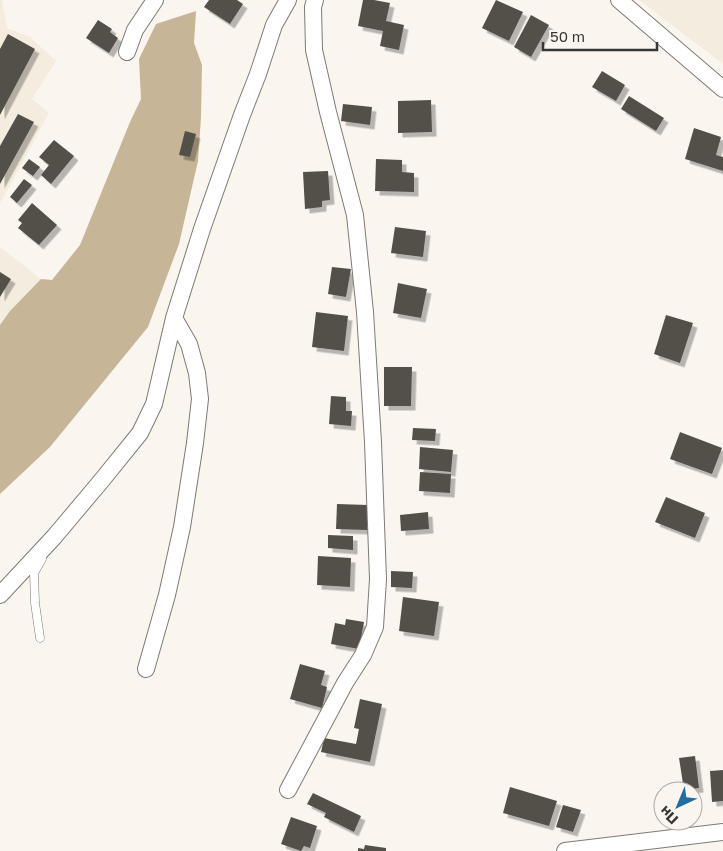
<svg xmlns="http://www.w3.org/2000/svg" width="723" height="851" viewBox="0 0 723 851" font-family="'Golos Text',sans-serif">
  <defs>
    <filter id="shadow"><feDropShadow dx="4.5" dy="4.5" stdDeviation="0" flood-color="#0004"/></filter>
  </defs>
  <rect width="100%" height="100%" fill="#faf6ef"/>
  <path fill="#f4ecde" d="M0,0H2L7,28L30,37L56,61L32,99L49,113L0,204Z
    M639,0H723V64Z
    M0,247L41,279L10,311L0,325Z"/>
  <path fill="#c6b596" d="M196,11L194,43L202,65L201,117L198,161L179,244L148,327L50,447L0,494V325L10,311L41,279L52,280L80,245L130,122L141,99L139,59L156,24Z"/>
  <path fill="#53504a" filter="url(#shadow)" d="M209,0H237L243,4L230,24L204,7Z
    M363,0H374L390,3L386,21L404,25L399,50L380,46L383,31L358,26Z
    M496,0L523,12L509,41L482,28Z
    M531,15L549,25L531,57L514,47Z
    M98,20L112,29L110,32L118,38L109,53L86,38Z
    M8,34L35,49L0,115V49Z
    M602,71L625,85L616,101L592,87Z
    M629,96L664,118L656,131L621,109Z
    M431,100L432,132L398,133V101Z
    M343,104L372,107L370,125L341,121Z
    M18,114L34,122L0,184V146Z
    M694,128L721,137L716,155L723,157V171L685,159Z
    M185,131L196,134L190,157L179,155Z
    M54,140L74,156L51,184L41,175L49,165L39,157Z
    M29,159L40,167L33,176L22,168Z
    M376,159L402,160V172L414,173V192L375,191Z
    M328,171L330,200L322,201V207L305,209L303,172Z
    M24,179L32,185L17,203L10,197Z
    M32,203L57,225L39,245L18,228L22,223L18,220Z
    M395,227L426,231L423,257L391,253Z
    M332,267L351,269L346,297L328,294Z
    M0,272L11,279L0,297Z
    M398,283L427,289L421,318L393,313Z
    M316,312L348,316L344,351L312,347Z
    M666,315L693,323L680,363L654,354Z
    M384,367H412L411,406H384Z
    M331,396L346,397V411H352L351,426L329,424Z
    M413,428L436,429L435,441L412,440Z
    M680,432L722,448L712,474L670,459Z
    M420,447L453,450L451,472L419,469Z
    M420,472L451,474L450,493L419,491Z
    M666,497L705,513L695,538L655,522Z
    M337,504L368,505L367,530L336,529Z
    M428,512L429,529L401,531L400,515Z
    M328,535L353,536V550L328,548Z
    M318,556L351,558L350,587L317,585Z
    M391,571L413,572L412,588L391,587Z
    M403,597L439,602L434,636L399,631Z
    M346,619L364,622L359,649L331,644L335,623L345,625Z
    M300,664L325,671L321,685L327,687L322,708L290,699Z
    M360,699L382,704L370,762L321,752L324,738L356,744L359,729L354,728Z
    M695,756L699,788L684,790L679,758Z
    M723,770V801L712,802L710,771Z
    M510,787L557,801L549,826L503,813Z
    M313,793L361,816L354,832L324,817L326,813L307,804Z
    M563,805L581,810L573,832L556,827Z
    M291,817L317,826L310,848L304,846L301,851L281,844Z
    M365,845L386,848V851H358V848L364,849Z"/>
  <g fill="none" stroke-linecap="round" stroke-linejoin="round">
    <g stroke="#7e7a74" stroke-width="9">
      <path id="service" d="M40,638L35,603L34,573L42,559"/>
    </g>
    <g stroke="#7e7a74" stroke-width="18">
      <path id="minor" d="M619,0L723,89
        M127,52L135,30L155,0
        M0,595L54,537L102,480L140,433L154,404L174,318L202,229L242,115L258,74L274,25L288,0
        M146,669L167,595L182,527L195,443L200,399L197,373L189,344L174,318
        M288,790L345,683L363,655L375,627L378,579L373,442L365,312L355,215L328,112L314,50L313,7L315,0
        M565,851L723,832"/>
    </g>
    <use href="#service" stroke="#fff" stroke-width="8"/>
    <use href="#minor" stroke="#fff" stroke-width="16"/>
  </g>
  <g transform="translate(678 806) rotate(224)"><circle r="24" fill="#faf6ef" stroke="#adaaa5"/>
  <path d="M0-4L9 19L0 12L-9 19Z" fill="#206da0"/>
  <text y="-8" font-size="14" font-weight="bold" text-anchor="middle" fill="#393735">Пн</text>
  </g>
  <path d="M543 42v8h114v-8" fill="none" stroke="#393735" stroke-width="2.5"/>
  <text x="550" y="42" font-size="15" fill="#393735" stroke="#faf6ef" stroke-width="4" paint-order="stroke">50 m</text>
</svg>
